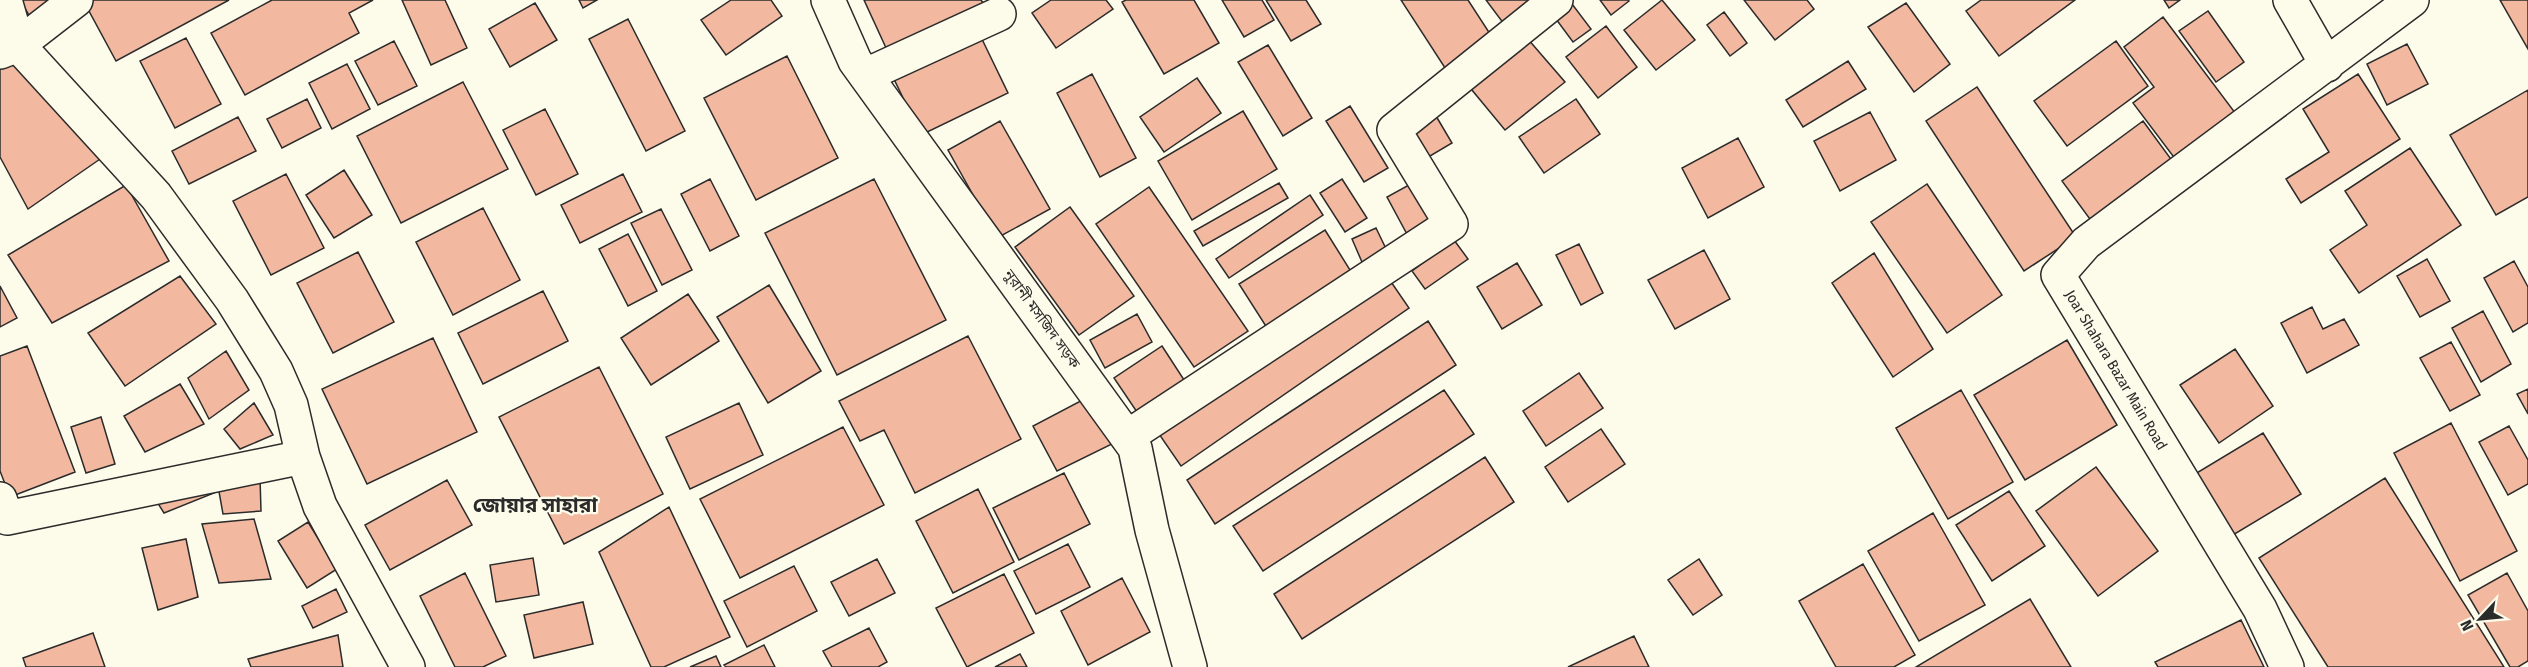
<svg xmlns="http://www.w3.org/2000/svg" width="2528" height="667" viewBox="0 0 2528 667" font-family="'Fira Sans Condensed','Noto Sans Bengali',sans-serif">
  <rect width="100%" height="100%" fill="#fdfbea"/>
  <path fill="#f2b8a0" stroke="#2b2b2b" stroke-width="1.5" d="M20,0H65L33,22Z
    M83,0H229L116,61Z
    M272,0H373L349,13L359,33L245,95L211,33Z
    M402,0H445L467,48L431,65Z
    M579,0H597L583,8Z
    M731,0H771L782,16L726,55L701,20Z
    M864,0H981L984,4L887,50Z
    M1051,0H1106L1113,9L1056,48L1032,13Z
    M1126,0H1194L1219,43L1164,74L1122,2Z
    M1222,0H1262L1274,20L1244,37Z
    M1266,0H1306L1321,24L1291,41Z
    M1401,0H1468L1494,40L1447,71Z
    M1486,0H1536L1504,24Z
    M1569,0L1591,29L1573,42L1550,11Z
    M1600,0H1628L1629,1L1611,15Z
    M1662,0L1695,40L1656,70L1624,30Z
    M1744,0H1807L1814,9L1775,40Z
    M1981,0H2075L1999,56L1966,11Z
    M2164,0H2180L2169,8Z
    M2500,0H2528V49Z
    M535,3L557,40L510,67L489,29Z
    M1906,3L1950,64L1914,92L1868,27Z
    M2208,11L2244,62L2216,82L2179,31Z
    M1724,12L1747,43L1730,56L1707,25Z
    M2163,17L2239,118L2179,164L2133,103L2154,87L2124,47Z
    M628,19L685,131L646,151L589,39Z
    M1606,26L1637,67L1598,98L1566,57Z
    M979,33L1008,93L921,135L892,75Z
    M186,38L221,104L175,128L140,61Z
    M1527,38L1565,82L1505,130L1467,84Z
    M394,41L417,86L378,105L355,61Z
    M2116,41L2148,86L2067,146L2034,101Z
    M2407,44L2428,84L2387,105L2367,64Z
    M1268,45L1312,118L1283,136L1238,62Z
    M0,46L103,157L28,209L0,157Z
    M787,56L838,158L756,200L704,98Z
    M1848,61L1866,89L1803,127L1786,100Z
    M347,64L370,109L332,129L309,83Z
    M1092,74L1136,158L1100,177L1057,93Z
    M2358,74L2400,139L2301,203L2286,179L2329,152L2303,109Z
    M1197,78L1221,113L1164,152L1140,117Z
    M463,82L508,169L401,223L357,136Z
    M1977,87L2076,237L2024,271L1926,121Z
    M2528,90V197L2496,215L2450,135Z
    M307,99L321,128L282,148L267,119Z
    M1576,99L1600,134L1544,173L1519,137Z
    M1350,106L1388,168L1364,182L1326,121Z
    M545,109L578,174L536,195L503,130Z
    M1243,111L1277,169L1192,220L1158,161Z
    M1870,112L1896,160L1840,191L1814,141Z
    M1436,116L1452,143L1425,159L1408,133Z
    M238,117L256,151L189,184L172,151Z
    M1000,121L1050,209L997,238L948,150Z
    M2143,121L2176,166L2095,226L2062,181Z
    M1738,138L1764,187L1708,218L1682,168Z
    M2410,148L2461,225L2359,293L2330,250L2367,225L2345,191Z
    M344,170L372,215L334,238L306,195Z
    M286,174L324,248L271,275L233,201Z
    M623,174L642,212L580,243L561,205Z
    M710,179L739,236L710,251L681,194Z
    M874,179L946,320L837,375L765,233Z
    M1342,179L1367,218L1345,232L1320,193Z
    M1418,180L1439,219L1408,236L1387,197Z
    M1279,183L1288,198L1203,246L1194,231Z
    M1927,184L2002,295L1947,333L1871,222Z
    M126,185L169,261L52,323L8,255Z
    M1149,187L1248,331L1194,367L1096,224Z
    M1310,195L1323,215L1229,278L1216,259Z
    M1070,207L1134,296L1079,335L1015,247Z
    M483,208L520,280L453,315L416,242Z
    M661,209L692,270L662,285L631,223Z
    M1376,228L1390,257L1365,269L1352,239Z
    M1325,230L1355,278L1269,331L1239,284Z
    M628,234L657,291L628,306L599,249Z
    M1454,240L1468,259L1425,289L1412,271Z
    M1579,244L1603,293L1581,305L1556,255Z
    M1704,250L1730,299L1675,329L1648,280Z
    M358,252L394,322L333,353L297,283Z
    M1874,253L1933,349L1893,377L1832,283Z
    M2427,259L2450,301L2420,317L2397,276Z
    M2514,261L2528,287V323L2513,332L2484,278Z
    M1517,263L1542,305L1502,329L1477,287Z
    M180,276L216,324L125,386L88,333Z
    M1387,276L1409,308L1181,466L1159,434Z
    M769,285L821,371L768,403L717,317Z
    M0,286L17,318L0,327Z
    M543,291L568,341L483,384L458,333Z
    M688,294L719,341L651,385L621,338Z
    M2312,307L2323,329L2344,319L2359,345L2307,373L2281,323Z
    M2483,311L2511,364L2481,382L2452,328Z
    M1137,314L1152,342L1105,368L1090,340Z
    M1428,321L1456,365L1215,524L1187,480Z
    M968,336L1021,439L915,493L884,430L860,441L839,401Z
    M433,338L477,432L367,484L322,389Z
    M2067,340L2117,425L2025,480L1974,395Z
    M2451,342L2480,395L2450,411L2420,358Z
    M27,346L75,472L10,497L0,471V356Z
    M1162,346L1188,386L1141,418L1114,378Z
    M2235,349L2273,406L2219,443L2180,385Z
    M226,351L249,390L209,419L188,378Z
    M599,367L663,494L564,544L499,417Z
    M1579,373L1603,408L1546,446L1523,411Z
    M180,384L204,424L145,452L124,416Z
    M2528,389V414L2517,394Z
    M1444,390L1474,434L1263,571L1233,526Z
    M1961,390L2013,482L1948,519L1896,428Z
    M1092,395L1116,442L1057,471L1033,426Z
    M254,403L273,435L240,449L224,429Z
    M739,403L763,455L690,489L666,437Z
    M101,417L115,464L86,473L71,427Z
    M2451,423L2517,551L2460,581L2394,453Z
    M2509,426L2528,460V484L2508,495L2479,442Z
    M843,427L884,505L740,578L700,499Z
    M1601,429L1625,464L1568,502L1545,467Z
    M2263,433L2301,494L2228,538L2190,477Z
    M1485,457L1514,502L1302,639L1274,594Z
    M2096,467L2158,551L2098,596L2036,511Z
    M198,472L214,493L164,513L149,489Z
    M1064,473L1090,524L1019,560L993,508Z
    M260,478L261,511L223,514L218,486Z
    M2385,478L2504,667H2328L2259,558Z
    M447,480L472,525L390,570L365,525Z
    M978,489L1014,562L953,593L916,521Z
    M2009,491L2045,546L1992,581L1956,525Z
    M669,507L730,637L664,667H651L599,552Z
    M1933,513L1985,605L1919,641L1868,551Z
    M254,519L271,579L219,583L202,524Z
    M308,522L337,569L307,588L278,541Z
    M186,539L198,597L158,610L142,548Z
    M1068,544L1090,587L1036,614L1014,571Z
    M533,558L539,595L496,602L490,565Z
    M877,559L895,593L849,616L831,582Z
    M1699,559L1722,595L1693,615L1668,580Z
    M1863,564L1915,655L1894,667H1836L1799,601Z
    M794,566L817,611L747,647L724,601Z
    M465,573L506,656L483,667H455L420,596Z
    M2507,573L2528,611V661L2518,667H2510L2468,595Z
    M1004,574L1034,633L967,667L936,608Z
    M1122,578L1150,632L1088,665L1061,611Z
    M336,589L347,612L313,628L302,606Z
    M2030,599L2071,667H1916Z
    M583,602L593,644L534,658L524,615Z
    M2241,620L2264,667H2158L2155,662Z
    M869,628L887,662L878,667H832L823,651Z
    M93,633L105,667H26L23,658Z
    M338,635L343,667H251L248,659Z
    M1634,636L1649,667H1568Z
    M764,645L775,667H726L724,665Z
    M1020,654L1027,667H995Z
    M716,656L721,667H690Z"/>
  <g fill="none" stroke-linecap="round" stroke-linejoin="round">
    <g stroke="#2b2b2b" stroke-width="36">
      <path id="minor" d="M5,0L18,45L156,196L232,300L276,371L291,405L303,457L320,506L408,667
        M828,0L855,61L1135,448L1152,530L1190,667
        M2290,0L2327,65
        M0,52L18,45L76,0
        M866,75L999,14
        M1127,437L1451,224L1394,130L1556,0
        M0,499L7,518L303,457
        M2287,667L2260,609L2058,275L2086,243L2412,0"/>
    </g>
    <use href="#minor" stroke="#fdfbea" stroke-width="33"/>
  </g>
  <g text-anchor="middle" dominant-baseline="central" stroke-width="4.5" stroke-linejoin="round" paint-order="stroke">
    <g font-size="15" fill="#2b2b2b" stroke="#fdfbea">
      <text transform="translate(1042 319) rotate(54)">নুরানী মসজিদ সড়ক</text>
      <text transform="translate(2116 370) rotate(59)">Joar Shahara Bazar Main Road</text>
    </g>
    <g font-size="21" font-weight="bold" fill="#2b2b2b" stroke="#fdfbea">
      <text x="535" y="505">জোয়ার সাহারা</text>
    </g>
  </g>
  <g transform="translate(2480 619) rotate(244)" stroke="#fdfbea" stroke-width="4.5" paint-order="stroke">
  <path d="M0-4.5L10 22L0 15L-10 22Z" fill="#2b2b2b"/>
  <text y="-9" font-size="16" font-weight="bold" text-anchor="middle" fill="#2b2b2b">N</text>
  </g>
</svg>
